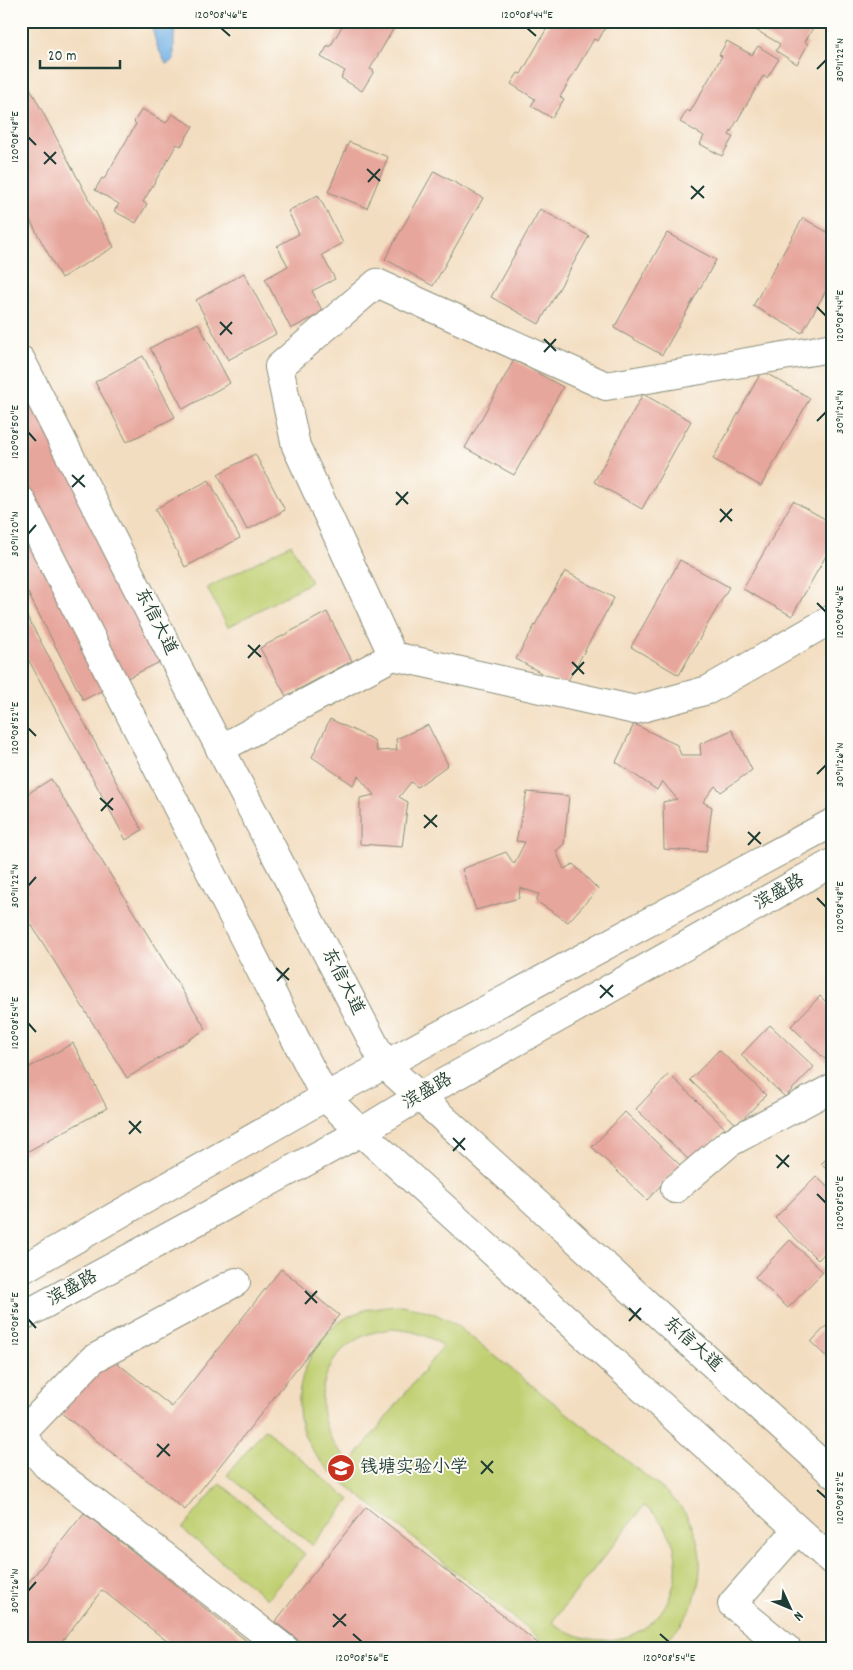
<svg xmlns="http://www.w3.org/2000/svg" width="853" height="1670" viewBox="0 0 853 1670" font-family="Dekko,'LXGW WenKai TC',sans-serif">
  <rect width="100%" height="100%" fill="#fdfcf7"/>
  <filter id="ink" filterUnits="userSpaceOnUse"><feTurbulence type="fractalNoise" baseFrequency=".02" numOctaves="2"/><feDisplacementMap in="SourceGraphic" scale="10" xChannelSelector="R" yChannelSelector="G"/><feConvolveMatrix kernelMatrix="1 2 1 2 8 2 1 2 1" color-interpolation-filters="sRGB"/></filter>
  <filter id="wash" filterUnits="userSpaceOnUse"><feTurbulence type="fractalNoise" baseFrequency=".0096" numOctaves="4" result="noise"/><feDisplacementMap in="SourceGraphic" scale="20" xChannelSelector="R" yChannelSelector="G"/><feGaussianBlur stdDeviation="1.12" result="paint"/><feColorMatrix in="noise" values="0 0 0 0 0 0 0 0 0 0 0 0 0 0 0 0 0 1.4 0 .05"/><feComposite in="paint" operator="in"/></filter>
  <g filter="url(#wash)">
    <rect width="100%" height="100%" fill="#f3ddc0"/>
    <path fill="#c0cf71" stroke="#708652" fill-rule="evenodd" d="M291,544L311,582L228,627L207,588Z
      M400,1305C423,1308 436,1313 456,1325L664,1490C674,1499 683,1508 689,1520C713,1563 697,1625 653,1649H554L544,1642L336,1477C326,1468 318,1459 311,1448C285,1406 303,1348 341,1321C359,1309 379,1306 400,1305ZM391,1329C410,1330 427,1334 443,1346L351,1462C311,1431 311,1364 358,1339C368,1333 379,1331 391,1329ZM644,1506C654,1512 661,1521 667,1531C676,1545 678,1563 675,1579C663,1640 599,1657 552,1622Z
      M265,1429L350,1500L312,1545L227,1475Z
      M220,1483L305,1554L267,1599L182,1529Z"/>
    <path fill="#73b1e5" stroke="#49778c" d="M150,21H176L174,37V60L166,64L157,46Z"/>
    <g id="blocks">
      <path fill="#e7a69c" d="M345,21H398L370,69L374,71L362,91L341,78L345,71L321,57L328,45L330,47Z
        M551,21H609L598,41L594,39L560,97L564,99L552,118L531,106L535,99L511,84L518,73L521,74Z
        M760,21H817L805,42L808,44L797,64L776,51L780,44L756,30Z
        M727,41L752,55L758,46L779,59L767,78L763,76L729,135L733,137L722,156L700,144L704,136L680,122L687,110L690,112L722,56L719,55Z
        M21,71L114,247L61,278L21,203Z
        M142,109L166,123L172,114L193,126L181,146L177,144L143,202L147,204L136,223L114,211L119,204L95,190L102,178L104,179L136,124L134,122Z
        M349,142L388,157L367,208L328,192Z
        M434,171L483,198L433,286L385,259Z
        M318,195L343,243L322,255L335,279L312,291L323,312L291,329L265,279L288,266L277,246L299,234L288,211Z
        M540,209L589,236L539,324L491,297Z
        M803,218L832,235V280L802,333L753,306Z
        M667,233L716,260L662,355L614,328Z
        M244,273L276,334L228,360L196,300Z
        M198,323L230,383L183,409L150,348Z
        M143,356L175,417L127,442L95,382Z
        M514,360L563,387L514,475L465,448Z
        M21,363L172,656L83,700L27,591L21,594Z
        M762,371L810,398L761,486L713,459Z
        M643,394L691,421L642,509L594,482Z
        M255,454L285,510L247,530L218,474Z
        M209,480L240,538L185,567L155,509Z
        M793,501L832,523V545L792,616L743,589Z
        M680,560L729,587L679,675L631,647Z
        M565,571L614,598L565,686L516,659Z
        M21,605L142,830L126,840L21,646Z
        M327,612L352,661L286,696L260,648Z
        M330,719L374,740L377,751L397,750L396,739L428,725L448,765L417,787L411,782L399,797L408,802L402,847L360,844V798L374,795L358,776L353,785L312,757Z
        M634,724L677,745L681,755H701L700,744L732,730L752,770L721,792L715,786L703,802L712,807L706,852L664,849L663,802L677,799L662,781L657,790L616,762Z
        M51,779L206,1029L127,1078L21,908V798Z
        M527,792L569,796L564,844L556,851L564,869L573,864L598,889L568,922L536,901L539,894L520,888L519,898L476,910L462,869L506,852L514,864L525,842L516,841Z
        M820,996L832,1008V1066L791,1026Z
        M770,1025L814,1067L785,1097L741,1055Z
        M73,1043L107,1108L21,1155V1072Z
        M719,1050L766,1095L737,1125L690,1080Z
        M669,1074L725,1128L692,1163L636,1109Z
        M625,1112L680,1165L647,1200L592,1147Z
        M832,1153V1175L821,1164Z
        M816,1176L832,1191V1246L818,1260L775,1218Z
        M790,1240L823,1272L788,1308L755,1277Z
        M281,1269L339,1315L185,1510L60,1412L106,1354L172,1407Z
        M832,1320V1362L811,1342Z
        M366,1507L545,1649H310L275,1622Z
        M84,1513L257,1649H177L102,1590L56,1649H21V1592Z"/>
    </g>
  </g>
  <g filter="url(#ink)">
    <use href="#blocks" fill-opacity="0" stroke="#898d7a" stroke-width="1"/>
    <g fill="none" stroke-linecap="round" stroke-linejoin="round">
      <g stroke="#898d7a" stroke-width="30">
        <path id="minor" d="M832,347L813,351L606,386L377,283L279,367L296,446L393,656L635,710L708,690L832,619
          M220,749L393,656
          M675,1189L729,1143L832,1088
          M21,1434L93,1359L236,1282
          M21,1435L46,1465L285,1649
          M787,1649L732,1604L797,1530"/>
      </g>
      <g stroke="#898d7a" stroke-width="30">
        <path id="major" d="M21,360L172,656L385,1065L832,1473
          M21,500L325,1097L361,1132L832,1561
          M21,1270L325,1097L832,823
          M21,1317L361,1132L420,1096L832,863"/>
      </g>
      <use href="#minor" stroke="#fff" stroke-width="28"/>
      <use href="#major" stroke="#fff" stroke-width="28"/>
    </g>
  </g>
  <path fill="none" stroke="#1f3d34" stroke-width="2" d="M221,28L230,36M527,28L536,36M817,69L826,60M28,137L36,145M44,152L56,164M44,164L56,152M367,169L380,181M368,182L380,169M691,186L704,198M691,199L704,186M817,307L826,316M220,322L232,334M220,335L232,322M544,339L556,351M544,352L556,339M817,421L826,412M28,432L36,441M72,475L85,487M72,487L84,475M396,492L408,504M396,505L408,492M720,509L732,521M720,522L732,509M28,534L36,525M817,603L826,612M248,645L261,657M248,658L260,645M572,662L584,674M572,675L584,662M28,728L36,736M817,774L826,765M100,798L113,810M101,811L113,798M424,815L437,827M424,828L437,815M748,832L761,844M748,845L760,832M28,886L36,877M817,898L826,907M276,968L289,980M277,981L289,968M600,985L613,997M600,998L613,985M28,1023L36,1032M129,1121L141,1133M129,1134L141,1121M453,1138L465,1150M453,1151L465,1138M776,1155L789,1167M777,1168L789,1155M817,1194L826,1203M305,1291L317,1303M305,1304L317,1291M629,1308L641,1320M28,1319L36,1328M629,1321L641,1308M157,1444L170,1456M157,1457L169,1444M481,1461L493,1473M481,1474L493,1461M817,1490L826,1498M28,1591L36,1582M333,1614L346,1626M333,1627L346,1614M353,1634L362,1642M660,1634L669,1642"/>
  <defs>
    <g id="school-disc" transform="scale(1.4375)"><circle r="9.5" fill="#c8321e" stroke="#fdfcf7"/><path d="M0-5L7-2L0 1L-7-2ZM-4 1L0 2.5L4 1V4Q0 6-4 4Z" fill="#fff"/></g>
  </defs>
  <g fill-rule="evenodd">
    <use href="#school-disc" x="341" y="1468"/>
  </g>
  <g text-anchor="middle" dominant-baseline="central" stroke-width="4" stroke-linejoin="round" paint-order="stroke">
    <g font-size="18" fill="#1f3d34" stroke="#fdfcf7">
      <text transform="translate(155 622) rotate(63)">东信大道</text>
      <text transform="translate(780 893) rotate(-29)">滨盛路</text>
      <text transform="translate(342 982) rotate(63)">东信大道</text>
      <text transform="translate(428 1092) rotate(-30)">滨盛路</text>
      <text transform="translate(73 1289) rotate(-29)">滨盛路</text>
      <text transform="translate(692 1345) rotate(42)">东信大道</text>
    </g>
    <g font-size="18" fill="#1f3d34" stroke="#fdfcf7" text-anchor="start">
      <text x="360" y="1468">钱塘实验小学</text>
    </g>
  </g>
  <rect width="853" height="1670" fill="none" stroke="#fdfcf7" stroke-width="55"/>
  <g transform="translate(790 1608) rotate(134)" stroke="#fdfcf7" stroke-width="4" paint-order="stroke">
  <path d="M0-4L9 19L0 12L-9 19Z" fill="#1f3d34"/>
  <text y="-8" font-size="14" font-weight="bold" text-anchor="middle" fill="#1f3d34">N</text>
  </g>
  <path d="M40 60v8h80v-8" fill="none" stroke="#1f3d34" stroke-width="2.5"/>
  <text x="48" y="60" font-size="15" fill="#1f3d34" stroke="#fdfcf7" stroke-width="4" paint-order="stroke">20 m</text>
  <rect x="28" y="28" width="798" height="1614" fill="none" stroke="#1f3d34" stroke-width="2"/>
  <g font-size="12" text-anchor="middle" fill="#1f3d34">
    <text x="221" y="18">120°08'46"E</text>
    <text x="527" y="18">120°08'44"E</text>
    <text transform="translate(839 60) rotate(-90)" y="4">30°11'22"N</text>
    <text transform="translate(14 137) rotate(-90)" y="4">120°08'48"E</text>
    <text transform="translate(839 316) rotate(-90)" y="4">120°08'44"E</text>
    <text transform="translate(839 412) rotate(-90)" y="4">30°11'24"N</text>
    <text transform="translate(14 432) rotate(-90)" y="4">120°08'50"E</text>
    <text transform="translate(14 534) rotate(-90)" y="4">30°11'20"N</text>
    <text transform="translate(839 612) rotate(-90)" y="4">120°08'46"E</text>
    <text transform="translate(14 728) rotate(-90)" y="4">120°08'52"E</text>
    <text transform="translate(839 765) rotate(-90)" y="4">30°11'26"N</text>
    <text transform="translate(14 886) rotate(-90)" y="4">30°11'22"N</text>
    <text transform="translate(839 907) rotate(-90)" y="4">120°08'48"E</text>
    <text transform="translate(14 1023) rotate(-90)" y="4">120°08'54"E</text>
    <text transform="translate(839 1203) rotate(-90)" y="4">120°08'50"E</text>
    <text transform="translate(14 1319) rotate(-90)" y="4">120°08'56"E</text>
    <text transform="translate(839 1498) rotate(-90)" y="4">120°08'52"E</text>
    <text transform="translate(14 1591) rotate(-90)" y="4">30°11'26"N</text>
    <text x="362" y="1661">120°08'56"E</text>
    <text x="669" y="1661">120°08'54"E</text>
  </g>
</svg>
